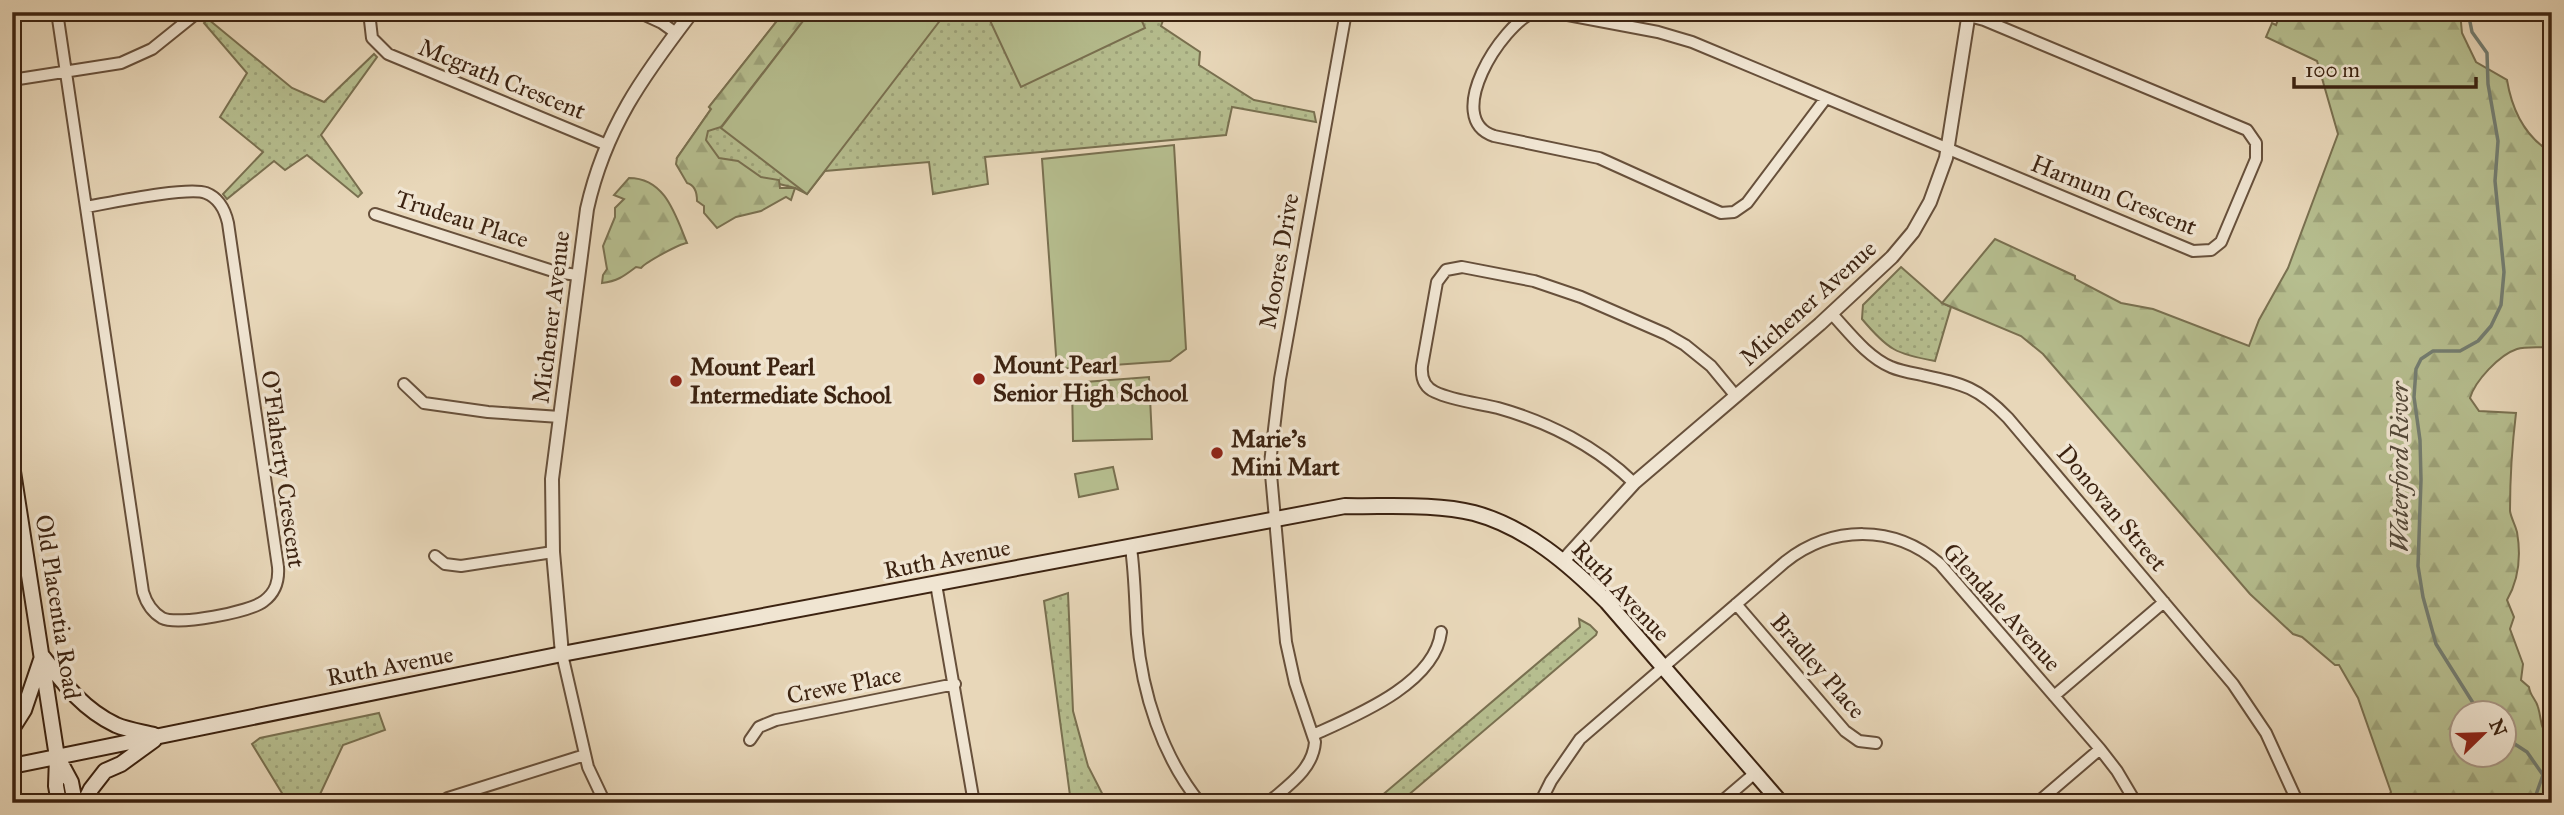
<svg xmlns="http://www.w3.org/2000/svg" width="2564" height="815" viewBox="0 0 2564 815" font-family="'IM FELL Great Primer',serif">
  <defs>
    <pattern id="grass-dots" width="8" height="8" patternUnits="userSpaceOnUse" patternTransform="scale(1.75)"><rect width="8" height="8" fill="#b6be8f"/><path d="M2 2h.1M6 6h.1" fill="none" stroke="#9da37a" stroke-width="1.8" stroke-linecap="round"/></pattern>
    <pattern id="forest-firs" width="22" height="20" patternUnits="userSpaceOnUse" patternTransform="scale(1.75)"><rect width="22" height="20" fill="#b6be8f"/><path d="M5 1l3.5 6h-7zM16 11l3.5 6h-7z" fill="#9da37a"/></pattern>
  </defs>
  <rect width="100%" height="100%" fill="#e8d7b9"/>
  <filter id="stains"><feTurbulence type="fractalNoise" baseFrequency=".00286" numOctaves="4"/><feColorMatrix values="0 0 0 0 .2 0 0 0 0 .09 0 0 0 0 .02 0 0 0 .5 -.17"/></filter>
  <radialGradient id="worn" r=".72"><stop offset=".6" stop-color="#630" stop-opacity="0"/><stop offset="1" stop-color="#630" stop-opacity=".3"/></radialGradient>
  <path fill="url(#grass-dots)" stroke="#797050" stroke-width="2" d="M784,12H1166L1161,26L1200,52L1199,65L1254,100L1314,112L1316,122L1232,107L1226,135L985,157L988,184L933,194L929,162L825,171L807,194L795,188L677,158L711,109L709,107Z
    M208,19L292,88L324,102L374,54L377,57L321,135L362,193L358,197L307,155L285,170L274,161L227,199L223,194L263,152L220,117L247,73L204,23Z
    M1901,267L1942,303L1951,307L1935,361C1896,354 1888,350 1862,319L1863,305Z
    M1068,593L1073,711L1088,766L1107,803H1071L1044,601Z
    M1579,619L1590,625L1597,632L1596,635L1399,803H1373L1580,627Z
    M379,713L385,730L343,745L316,803H288L252,744L260,738Z"/>
  <path fill="url(#forest-firs)" stroke="#797050" stroke-width="2" fill-rule="evenodd" d="M784,12H810L721,127L708,131L706,140L719,158L738,161L761,177L779,180L780,188H795L791,200L786,197L761,211L736,217L717,228L704,213V206L697,201C697,193 695,185 687,183L676,164L677,158L711,109L709,107Z
    M2281,12H2460L2462,33L2476,62L2507,80C2512,110 2525,137 2552,153V347C2542,348 2526,346 2517,349C2499,355 2475,381 2470,398L2479,411L2516,413C2512,446 2510,478 2510,511C2511,518 2515,524 2517,532C2521,555 2519,579 2507,600L2514,617L2510,629L2523,664L2521,680L2529,687C2530,696 2536,699 2538,707C2543,724 2538,726 2552,739V803H2388L2387,798L2391,792L2358,698L2339,665H2335L2302,637L2293,634L2250,594L2043,354L2021,336L1942,303L1995,239L2075,276V279L2121,303L2153,309L2249,346L2259,320L2288,268L2338,134L2317,61L2266,37L2272,23L2276,25ZM2462,714H2504V756H2462Z
    M629,178C665,178 675,214 687,243C679,244 646,262 641,268L636,267C624,276 618,281 602,283L603,275L607,269L603,246L615,217V208L624,199L614,195Z"/>
  <path fill="#b6be8f" stroke="#797050" stroke-width="2" d="M810,12L945,14L807,194L721,128Z
    M986,12H1138L1145,28L1021,87Z
    M1174,145L1186,349L1170,361L1057,369L1042,159Z
    M1149,377L1152,439L1073,441L1072,383Z
    M1113,467L1118,489L1079,497L1075,474Z"/>
  <g fill="none" stroke-linecap="round" stroke-linejoin="round">
    <path stroke="#737d71" stroke-width="3.5" d="M2468,12L2472,32L2487,53L2488,84L2498,141L2495,181L2504,272L2501,305L2491,326L2478,341L2460,351H2433L2421,359L2416,369L2414,397L2420,440L2421,480L2418,566L2423,597L2436,644L2480,714
      M2504,737L2527,752L2543,775L2533,803"/>
    <g stroke="#67503b" stroke-width="14">
      <path id="minor" d="M57,12L143,592C146,602 152,612 162,618C178,626 250,612 264,601C276,592 279,581 278,567L228,223C225,210 219,198 206,193C188,186 109,203 86,207
        M369,12L372,38L388,54L607,145
        M638,12L662,23L676,33
        M1534,12C1501,25 1442,119 1494,136L1599,158L1721,213L1734,212L1747,203L1826,98
        M1552,12L1658,32L1692,42L2193,251L2211,250L2221,242L2256,159V143L2247,130L1984,20L1969,16
        M12,80L121,63L152,49L198,12
        M375,214L556,272L577,275
        M1831,313C1848,331 1867,357 1891,367C1900,371 1912,373 1922,375C1963,384 1978,387 2008,418L2233,684L2266,733L2298,803
        M404,384L424,403L488,412L560,417
        M1634,483C1597,447 1548,422 1498,408C1478,403 1454,401 1435,392C1424,387 1421,377 1422,366L1437,282L1446,270L1462,267L1534,281L1581,297L1666,334L1685,345L1711,366L1735,395
        M1131,548C1135,576 1135,605 1137,634C1142,693 1162,756 1200,803
        M435,556L445,564L461,566L553,552
        M936,584L974,803
        M1736,604L1845,731L1859,741L1876,743
        M562,654L588,767L605,803
        M2054,696L2164,602
        M1313,735C1355,716 1435,684 1441,632
        M750,740L759,727L776,720L955,684
        M440,803L448,798L585,755
        M1268,803C1287,786 1313,770 1315,742L1295,683L1286,642L1270,463L1280,379L1346,12
        M1540,803L1551,781L1580,739L1785,562C1832,525 1894,524 1940,564L2100,749L2117,771L2136,803
        M1720,803L1755,773
        M2037,803L2100,749"/>
    </g>
    <g stroke="#67503b" stroke-width="16">
      <path id="tertiary" d="M1563,561L1634,483L1820,324L1892,257L1913,232L1930,202L1946,158L1969,12
        M562,654L553,552L552,479L587,209C605,128 643,76 692,12"/>
    </g>
    <g stroke="#3c2311" stroke-width="18">
      <path id="secondary" d="M12,465L57,757L56,786L59,803
        M43,657C64,684 84,710 116,725C128,730 142,732 154,735
        M12,729L24,710L42,657
        M58,758L71,782L75,803
        M12,766L562,654L1345,506C1385,507 1435,503 1474,513C1526,527 1569,564 1607,602L1781,803
        M12,798L21,803
        M84,803L91,789L105,771L121,764L154,740"/>
    </g>
    <use href="#minor" stroke="#f0e5d2" stroke-width="10"/>
    <use href="#tertiary" stroke="#f0e5d2" stroke-width="12"/>
    <use href="#secondary" stroke="#f0e5d2" stroke-width="14"/>
  </g>
  <g fill="#8f2418" stroke="#f0e5d2" stroke-width="2.5">
    <circle cx="979" cy="379" r="7"/>
    <circle cx="676" cy="381" r="7"/>
    <circle cx="1217" cy="453" r="7"/>
  </g>
  <g text-anchor="middle" dominant-baseline="central" stroke-width="7" stroke-linejoin="round" paint-order="stroke">
    <g font-size="24" fill="#3c2311" stroke="#f0e5d2">
      <text transform="translate(502 79) rotate(22)">Mcgrath Crescent</text>
      <text transform="translate(2114 195) rotate(22)">Harnum Crescent</text>
      <text transform="translate(462 219) rotate(18)">Trudeau Place</text>
      <text transform="translate(1279 261) rotate(-80)">Moores Drive</text>
      <text transform="translate(1808 303) rotate(-42)">Michener Avenue</text>
      <text transform="translate(551 317) rotate(-83)">Michener Avenue</text>
      <text transform="translate(283 469) rotate(82)">O'Flaherty Crescent</text>
      <text transform="translate(2112 508) rotate(50)">Donovan Street</text>
      <text transform="translate(947 559) rotate(-11)">Ruth Avenue</text>
      <text transform="translate(1621 591) rotate(46)">Ruth Avenue</text>
      <text transform="translate(58 607) rotate(81)">Old Placentia Road</text>
      <text transform="translate(2002 607) rotate(48)">Glendale Avenue</text>
      <text transform="translate(390 666) rotate(-11)">Ruth Avenue</text>
      <text transform="translate(1818 666) rotate(49)">Bradley Place</text>
      <text transform="translate(844 685) rotate(-11)">Crewe Place</text>
    </g>
    <g font-size="24" font-weight="bold" fill="#3c2311" stroke="#f0e5d2" text-anchor="start">
      <text x="993" y="365">Mount Pearl<tspan x="993" dy="28">Senior High School</tspan></text>
      <text x="690" y="367">Mount Pearl<tspan x="690" dy="28">Intermediate School</tspan></text>
      <text x="1231" y="439">Marie's<tspan x="1231" dy="28">Mini Mart</tspan></text>
    </g>
    <g font-size="26" font-style="italic" fill="#534839" stroke="#f0e5d2">
      <text transform="translate(2399 467) rotate(-90)">Waterford River</text>
    </g>
  </g>
  <rect width="2564" height="815" fill="none" stroke="#e8d7b9" stroke-width="42"/>
  <rect x="14" y="14" width="2536" height="787" fill="none" stroke="#3c2311" stroke-width="3.5"/>
  <rect x="21" y="21" width="2522" height="773" fill="none" stroke="#3c2311" stroke-width="2"/>
  <g transform="translate(2483 734) rotate(67)"><circle r="33" fill="#f0e5d2" stroke="#a89785" stroke-width="2"/>
  <path d="M0-5L12 26L0 18L-12 26Z" fill="#8f2418"/>
  <text y="-10" font-size="19" font-weight="bold" text-anchor="middle" fill="#3c2311">N</text>
  </g>
  <path d="M2294 77v10h182v-10" fill="none" stroke="#3c2311" stroke-width="3.5"/>
  <text x="2305" y="77" font-size="21" fill="#3c2311" stroke="#f0e5d2" stroke-width="5" paint-order="stroke">100 m</text>
  <rect width="100%" height="100%" filter="url(#stains)"/>
  <rect width="100%" height="100%" fill="url(#worn)"/>
</svg>
